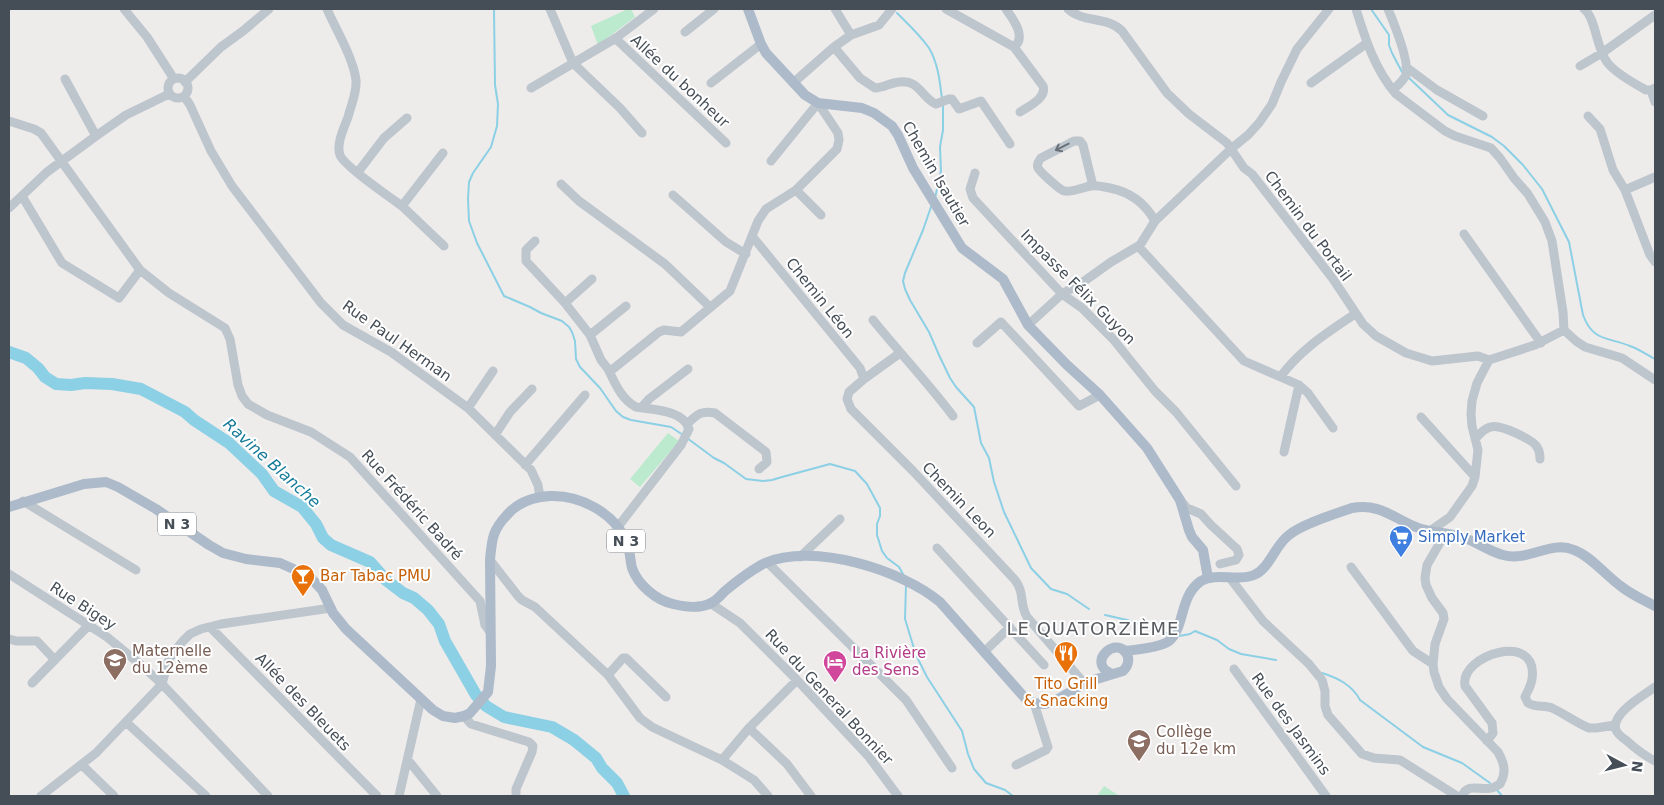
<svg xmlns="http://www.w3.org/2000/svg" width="1664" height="805" viewBox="0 0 1664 805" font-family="'DejaVu Sans',sans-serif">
  <rect width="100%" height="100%" fill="#eeebeb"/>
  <path fill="#bbeace" d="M628,9H631L635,17L598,45L591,26Z
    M668,433L679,441L640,487L630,479Z
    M1104,786L1118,795L1117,796H1097Z"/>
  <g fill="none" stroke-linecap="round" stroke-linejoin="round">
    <path stroke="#8bd0e4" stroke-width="2" d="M494,9L495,85L498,104L497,126L491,147L473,173L469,182L468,199L469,221L477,243L504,296L530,307L541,313L562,321L569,327L572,332L575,341L576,359L580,367L600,388L616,411L623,417L631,420L671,427L683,435
      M1371,9L1389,35V45L1392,53L1402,72
      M897,13C908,24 920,35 929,48C938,63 940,82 942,99
      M1408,77L1448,115L1492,137L1504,146L1523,165L1542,189L1569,242L1583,315C1593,342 1608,337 1630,346C1639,349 1647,355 1655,359
      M935,198L941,171L940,147L943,130V103
      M931,207L923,230L905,273L903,281L905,289L910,300L929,332L939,355L950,378L956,387L974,407L981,443L989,458L994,482L1004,512L1031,568L1051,589L1067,594L1089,609
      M687,438L714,458L724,463L746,479L763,481L772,480L782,477L830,464L855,471L867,484L880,508V516L877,524V535L882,551L887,558L899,567L904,576
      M906,585L905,619L916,655L927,677L962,731L968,754L974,769L986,783L1005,790L1013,796
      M1105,615L1127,620L1169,634
      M1179,636L1190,634L1195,631L1217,640L1229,649L1241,654L1276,660
      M1322,673C1338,678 1352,685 1360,700L1423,747L1462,763L1490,783
      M1497,790L1502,796"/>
    <path stroke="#8bd0e4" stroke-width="12" d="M9,352L26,358L38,368L45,377L56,384L71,385L85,383L112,384L141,389L185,412L194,420L229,443L262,474L274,491L302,507L316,524L323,538L331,545L370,562L386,580L403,593L414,598L428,610L439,624L445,641L476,695L486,706L504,717L552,727L574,740L596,758L602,768L617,783L624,796"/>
    <path stroke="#bdc5cd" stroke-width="9" d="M124,9L147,37L174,79
      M327,9C336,30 353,57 356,80C357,93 351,105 348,117C344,128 336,144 340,155C343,165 391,198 402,206L443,153
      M550,9L573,63L620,108L642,133
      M835,9L851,35
      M946,9L1014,47L1043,86C1047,98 1029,106 1020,112
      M1006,9C1013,19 1027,37 1014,47
      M1068,9C1083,23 1107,16 1122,31L1167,93L1189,114L1227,143L1244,168L1252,174L1333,279L1363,324L1376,336L1406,353L1432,361L1478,356L1489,360L1535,345L1564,330
      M1356,9C1365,38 1375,70 1396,94L1445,131L1455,136L1491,148L1500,158L1514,178L1528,194L1545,222L1552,241L1563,312L1564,330L1576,341L1585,347L1622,358L1655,380
      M1388,9C1393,21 1410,62 1406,75C1404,80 1397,86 1393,90
      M1584,9C1596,18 1596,48 1607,62C1614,72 1635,84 1646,90H1651L1655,88
      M685,32L714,9
      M615,38L726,143
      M834,47L860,78L875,88C883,88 890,83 899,82C919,79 922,98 936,104L949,99H952L959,109L981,101L1010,144
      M1580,66L1602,53L1655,15
      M1406,67L1437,90L1483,116
      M168 88a10 10 0 1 1 20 0a10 10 0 1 1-20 0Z
      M65,79L96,136
      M185,82L221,47L243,31L269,9
      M711,83L761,44
      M793,83L834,47L851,35L879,25L892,9
      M1311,83L1367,43
      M531,88L616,38L654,9
      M1651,90L1655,102
      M184,96L190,105L211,151L232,186L321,303L343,325L391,352L468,408L531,470L538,485L540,497
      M1588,116L1600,129L1613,170L1625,190L1650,255L1655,262
      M9,121L34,129L41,133L140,270L169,293L225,328L230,339L238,385L242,396L248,404L267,415L311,432L350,457L480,601L485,625L490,632
      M358,172L384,138L407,118
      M975,173L970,189L973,198L1062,294L1082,308L1113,339L1155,391L1176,412L1236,486
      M561,184L579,201L665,264L710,307
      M1093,186L1083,145L1080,141H1074L1041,158C1039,161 1036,163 1038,168C1040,172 1060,190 1064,191C1071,193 1083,187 1091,186C1097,185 1104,187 1110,188C1130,192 1145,203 1155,221
      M796,190L821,215
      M1625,190L1655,177
      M673,195L726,242L746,254
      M22,196L62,263L119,298L140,270
      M402,206L444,246
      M9,208L47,172L96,136L126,115L169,94
      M1464,234L1541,343
      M752,236L860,368L864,379
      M535,241L526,250V261L565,303L590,335L626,306
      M1138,246L1244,361L1299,385L1308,393L1333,428
      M565,303L592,279
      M873,320C899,352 928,383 953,416
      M1028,325L1062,294L1083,282L1111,262L1140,245L1155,221L1232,148L1248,135L1259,123L1272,104L1281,82L1297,49L1329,9
      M590,335L601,360L608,369H613L659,332L664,330L681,332L730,291L758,221L766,209L796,190L837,149L839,140L838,133L818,103L771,161
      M977,343L1001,322L1079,406L1100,395
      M900,353L864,379L849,392L847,399L851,409L913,471L1015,580C1025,593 1019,603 1027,617L1084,683
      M608,369C615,383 621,399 636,407C652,410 683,409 689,429L681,445L617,528
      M1281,376C1301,349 1327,333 1355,314
      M468,408L493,371
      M641,408L649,399L688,369
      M1421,417L1475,477
      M687,424C697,415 700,410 715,413L766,452L767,462L759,469
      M495,435L510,412L532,389
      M1476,438C1480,434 1484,428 1491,427C1500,424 1532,439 1537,447C1539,450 1540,455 1540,459
      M1284,452L1299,385
      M525,465L585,395
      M1180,500L1187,508L1201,514L1211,525L1237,549L1239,555L1236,560L1220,564
      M23,501L136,570
      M1430,531L1450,517L1472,486L1475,477L1478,450L1472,426L1471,414L1472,401L1477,383L1489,360
      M1445,534L1427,565L1425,578L1426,585L1432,598L1443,613L1444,619L1435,644L1433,664L1434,672L1439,687L1447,699L1498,752C1504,763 1507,772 1500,784C1498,785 1495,787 1492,788C1481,791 1468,782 1462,796
      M937,548L1044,665
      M800,557L840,519
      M490,560L518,596L522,600L535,607L608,675L640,718L652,727L722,760L754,780L768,796
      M767,562L906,700L952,768
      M1351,567L1413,651L1433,664
      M9,574L107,637L141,665L162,684L268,796
      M1230,578L1263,621L1309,664L1322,680L1325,691V706L1328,715L1362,754L1374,758L1400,760L1457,796
      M710,603L740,623L797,680L869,757L898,796
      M210,627L377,796
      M9,639L16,641H37L55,660
      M984,652L1010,627
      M1234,669L1326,796
      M608,675L623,658H626L666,697
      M32,683L89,625
      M1655,687C1644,695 1610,714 1616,730C1618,735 1623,738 1627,741C1637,750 1643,755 1655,761
      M464,716L471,724L529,742L533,746L532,752L516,789V796
      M126,722L206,796
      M749,728L787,764L811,796
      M1487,741L1493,733L1492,723L1465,686C1459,655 1539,630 1532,679C1531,686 1528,690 1525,697L1528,703C1536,708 1544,705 1552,708C1565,714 1576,723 1589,728H1596L1615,725
      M408,760L437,796
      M722,760L749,728L797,680
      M82,765L114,796
      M1016,765L1046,750L1048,747L1034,703
      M41,796L96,753L162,684L168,662L173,653L182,642L190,634L201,629L221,624L331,608
      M399,796L421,699"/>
    <path stroke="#acbac9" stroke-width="10" d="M748,9L761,44L766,53L805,95L818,103L862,108L874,113L892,126L898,135L913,168L962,248L1003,279L1028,325L1067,365L1100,395L1147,448L1180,500L1189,530L1192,537L1203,550L1208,578
      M9,507L84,484L106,482L118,487L156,509L209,545L223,553L246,559L280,563L309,576L322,590L333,613L346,629L433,710L443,716L455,718L464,716L470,713L488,692L491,666L490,560C492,539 492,531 507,515C518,502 533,497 550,496C581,495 614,513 627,542C630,550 630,560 632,568C638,585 656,600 673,604C685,607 700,609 711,603C716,601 721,595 725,591C737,581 751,570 765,563C813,542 902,570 940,602L1025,698L1034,703L1044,704L1053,702L1087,682L1123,671C1127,667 1129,663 1128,657C1119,632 1084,663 1112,674
      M1124,651C1135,650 1161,647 1169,641C1185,628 1179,596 1201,581C1217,572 1237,582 1254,575C1270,568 1275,545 1289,535C1302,524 1335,514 1352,508C1380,503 1393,518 1416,527C1430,533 1447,532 1461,537C1476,541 1488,551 1503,555C1529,562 1550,540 1574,550C1591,556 1607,577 1622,587C1632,595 1644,600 1655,606"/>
  </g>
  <defs><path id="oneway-shaft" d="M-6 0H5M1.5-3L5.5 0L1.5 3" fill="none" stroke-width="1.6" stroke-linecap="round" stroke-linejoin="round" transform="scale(1.25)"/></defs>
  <use stroke="#69727a" href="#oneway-shaft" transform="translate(1062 147) rotate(153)"/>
  <defs>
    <g id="supermarket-pin" transform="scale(1.25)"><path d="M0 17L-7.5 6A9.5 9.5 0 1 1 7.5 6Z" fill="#3f7fe0" stroke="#fff"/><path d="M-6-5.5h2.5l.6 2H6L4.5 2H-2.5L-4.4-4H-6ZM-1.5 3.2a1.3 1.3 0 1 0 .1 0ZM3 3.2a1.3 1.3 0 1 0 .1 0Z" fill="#fff"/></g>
    <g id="bar-pin" transform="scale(1.25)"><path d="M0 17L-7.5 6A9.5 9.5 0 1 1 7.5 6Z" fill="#e8710a" stroke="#fff"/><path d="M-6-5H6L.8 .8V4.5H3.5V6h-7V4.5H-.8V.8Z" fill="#fff"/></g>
    <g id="restaurant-pin" transform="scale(1.25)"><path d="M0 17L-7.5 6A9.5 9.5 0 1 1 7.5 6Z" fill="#e8710a" stroke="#fff"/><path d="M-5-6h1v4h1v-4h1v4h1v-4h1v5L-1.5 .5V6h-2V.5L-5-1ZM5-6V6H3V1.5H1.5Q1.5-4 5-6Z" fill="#fff"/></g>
    <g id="school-pin" transform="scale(1.25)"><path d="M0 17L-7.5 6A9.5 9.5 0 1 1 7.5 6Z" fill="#8d6e63" stroke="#fff"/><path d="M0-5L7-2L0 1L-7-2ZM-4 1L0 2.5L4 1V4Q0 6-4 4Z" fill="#fff"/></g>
    <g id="hotel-pin" transform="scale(1.25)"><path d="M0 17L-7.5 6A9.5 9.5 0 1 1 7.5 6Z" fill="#d1479c" stroke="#fff"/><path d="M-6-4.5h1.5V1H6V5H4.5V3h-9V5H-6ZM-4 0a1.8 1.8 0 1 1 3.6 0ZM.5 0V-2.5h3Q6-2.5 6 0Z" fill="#fff"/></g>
  </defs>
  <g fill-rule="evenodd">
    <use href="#supermarket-pin" x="1401" y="537"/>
    <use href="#bar-pin" x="303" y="576"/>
    <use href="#restaurant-pin" x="1066" y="653"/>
    <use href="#school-pin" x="115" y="660"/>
    <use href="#hotel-pin" x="835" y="662"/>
    <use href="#school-pin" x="1139" y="741"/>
  </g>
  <g text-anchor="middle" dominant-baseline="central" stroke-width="4" stroke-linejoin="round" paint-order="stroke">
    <g fill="#fff" stroke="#7d8389" stroke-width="1">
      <rect x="158" y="512.5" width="38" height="23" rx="4"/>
      <rect x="607" y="529.5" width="38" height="23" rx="4"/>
    </g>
    <g font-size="14" font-weight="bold" fill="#454e57">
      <text x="177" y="524">N 3</text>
      <text x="626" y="541">N 3</text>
    </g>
    <g font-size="15" fill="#454e57" stroke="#fff">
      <text transform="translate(680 81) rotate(43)">Allée du bonheur</text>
      <text transform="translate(936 174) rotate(60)">Chemin Isautier</text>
      <text transform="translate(1308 226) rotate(53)">Chemin du Portail</text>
      <text transform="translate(1078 287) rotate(45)">Impasse Félix Guyon</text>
      <text transform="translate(820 298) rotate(51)">Chemin Léon</text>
      <text transform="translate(397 341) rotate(35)">Rue Paul Herman</text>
      <text transform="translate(959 500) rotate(46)">Chemin Leon</text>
      <text transform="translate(412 505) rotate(48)">Rue Frédéric Badré</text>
      <text transform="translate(83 606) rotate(33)">Rue Bigey</text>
      <text transform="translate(829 697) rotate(47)">Rue du General Bonnier</text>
      <text transform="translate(303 702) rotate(46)">Allée des Bleuets</text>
      <text transform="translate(1291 724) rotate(54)">Rue des Jasmins</text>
    </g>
    <g font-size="15" fill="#366cbe" stroke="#fff" text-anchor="start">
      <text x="1418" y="537">Simply Market</text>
    </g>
    <g font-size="15" fill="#c56008" stroke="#fff" text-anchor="start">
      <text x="320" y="576">Bar Tabac PMU</text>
      <text x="1066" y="684" text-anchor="middle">Tito Grill<tspan x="1066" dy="17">&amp; Snacking</tspan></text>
    </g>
    <g font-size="15" fill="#785e54" stroke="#fff" text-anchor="start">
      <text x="132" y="651">Maternelle<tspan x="132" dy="17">du 12ème</tspan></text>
      <text x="1156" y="732">Collège<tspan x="1156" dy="17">du 12e km</tspan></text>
    </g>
    <g font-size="15" fill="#b23c85" stroke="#fff" text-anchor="start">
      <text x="852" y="653">La Rivière<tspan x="852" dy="17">des Sens</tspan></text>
    </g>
    <g font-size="16" font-style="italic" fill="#157b99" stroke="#fff">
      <text transform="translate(272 463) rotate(42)">Ravine Blanche</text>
    </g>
    <g font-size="18" letter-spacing="1" fill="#585b5f" stroke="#fff">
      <text x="1093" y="628">LE QUATORZIÈME</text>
    </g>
  </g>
  <rect width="1664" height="805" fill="none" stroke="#454e57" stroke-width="20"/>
  <g transform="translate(1624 765) rotate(97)" stroke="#ffffff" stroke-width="4" paint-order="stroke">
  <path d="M0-4L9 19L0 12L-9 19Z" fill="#454e57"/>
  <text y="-8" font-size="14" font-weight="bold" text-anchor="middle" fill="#454e57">N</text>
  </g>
</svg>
